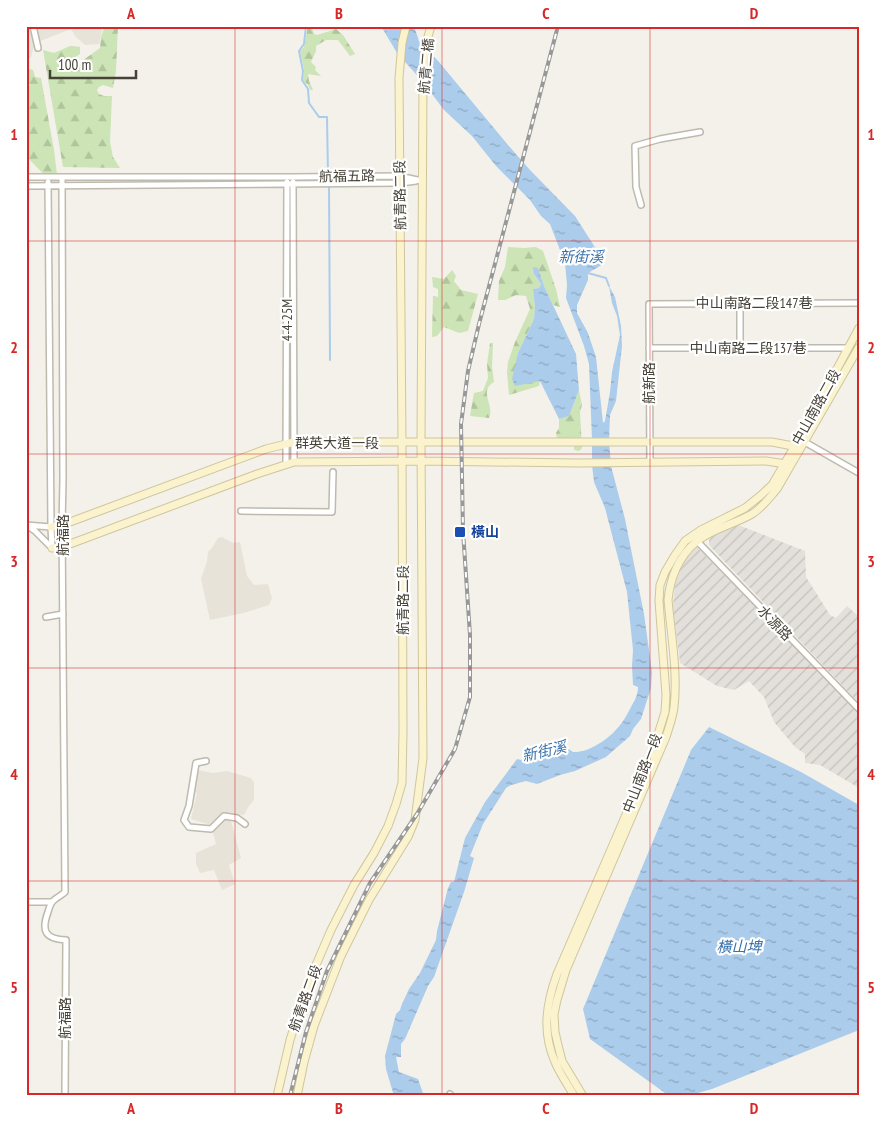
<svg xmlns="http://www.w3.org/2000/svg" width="885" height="1122" viewBox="0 0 885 1122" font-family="'PT Sans Narrow','Noto Sans TC',sans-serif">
  <defs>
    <pattern id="industrial-furrows" width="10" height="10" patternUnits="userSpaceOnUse" patternTransform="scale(1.25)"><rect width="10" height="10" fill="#e3e0db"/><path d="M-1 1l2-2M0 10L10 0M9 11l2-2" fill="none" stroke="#c4c1bd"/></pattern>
    <pattern id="forest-firs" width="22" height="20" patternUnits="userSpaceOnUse" patternTransform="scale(1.25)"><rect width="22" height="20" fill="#cce4b6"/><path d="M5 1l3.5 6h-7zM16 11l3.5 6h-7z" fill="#b1c59d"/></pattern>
    <pattern id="water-ripples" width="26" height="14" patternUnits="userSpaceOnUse" patternTransform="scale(1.25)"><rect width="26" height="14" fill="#abcceb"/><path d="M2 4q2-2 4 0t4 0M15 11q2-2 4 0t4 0" fill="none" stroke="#8da7bf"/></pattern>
  </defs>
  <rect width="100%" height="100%" fill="#f3f1ea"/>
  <path fill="#e7e3d8" d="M26,26H103L99,44L85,45L76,37L71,29L35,43L31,57L26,61Z
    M222,537L233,543L240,542L247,576L254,585L268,584L272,598L269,605L244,613L210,620L201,579L207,561L208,552L212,548L218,538Z
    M198,770L213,773L227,771L251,778L254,783V800L249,806L244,815L232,814L231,821L241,858L229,865L235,884L222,890L214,870L200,873L196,864V853L216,844L211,825L191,819L197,793L194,792Z"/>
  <path fill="url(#industrial-furrows)" d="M738,525L805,551L806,577L830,615L836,618L847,606L859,617V703L709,545V540L713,535Z
    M697,547L859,713V788L820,765L805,763V754L795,747L774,722L764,697L749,681L734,690L717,686L680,663L673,606L675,584L682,564L689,555Z"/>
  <path fill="url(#forest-firs)" d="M105,26H118L116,71L113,88L103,85L99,87L97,90L99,94L104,96H112L110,142L113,157L120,168L63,167L43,50L54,53L70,46L80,47V54C73,60 70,56 62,61L64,67L69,72L77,69L82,61L100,48L101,37Z
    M308,26H311L314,34L317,35L336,29L343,35L355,54L350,56L338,40H326L316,46V51L311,62L316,67L315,70L321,76L308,74L309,81L313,90H310L308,85L303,80L304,69L300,51L304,47Z
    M26,68L33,70L35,77L41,78L54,150L58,183L55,186L26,156V90L30,85L26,80Z
    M508,247L524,248L536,247L543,251L556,289L560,307L553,305L544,286L538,268L534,274L541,284L539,288L533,289L535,308L534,319L518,353L540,381L539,386L509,395L507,372L508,362L515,342L530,309L526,296L516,295L505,300H498L499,281L505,267Z
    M452,270L456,276L454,281L461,290L478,294L468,331L459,333L444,327L437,336L432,337L433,296L438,297V289L433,287L432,277L444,279Z
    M490,343H493L492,367L494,382C478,391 495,406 489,418L470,416L474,393L483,391L488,378L487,364Z
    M579,390L582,405L580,412L582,448L579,451L574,450V443L557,440L556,433L559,428V419L569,416Z"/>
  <path fill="url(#water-ripples)" d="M381,26H414L419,41L439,62L508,145L530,170L575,216L605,263L588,273V280L577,305V313L588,333L596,357L603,423L605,421L610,392L612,372L620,335L617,316L612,303L609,286L615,297L621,326L622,346L616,401L610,415L609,441L611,466L625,519L644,614L652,672L651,688L641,719L633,729L630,736L606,757L575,771L560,775L537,784L526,781L511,785L506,788L483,824L470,856L474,858L464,892L434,977L428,986L405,1039L401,1044V1057H396L399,1072L418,1079L424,1096H394L386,1069L385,1056L396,1014L400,1010L402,1004L409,989L420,973L436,940L437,931L448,888L451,882H454L465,838L485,802L517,759L521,760L537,749L546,752L551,756L560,750L567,748L573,752C587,753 605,741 614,732C621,725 626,717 630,709C634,701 638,696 638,687L633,685L632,666L633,650L627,592L605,508L594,482L592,465V440L589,364L584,346L566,298L567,285L565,263L550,224L541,216L530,200L496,166L472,136L444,110L423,82L397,53Z
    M533,267L538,268L544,286L576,354L579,390L569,416L559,419L540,381L515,386L512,379L518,353L534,319L535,308L533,289L539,288L541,284L534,274Z
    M709,727L801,772L859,805V1030L712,1089L687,1096L665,1093L590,1039L583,1009L691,750Z"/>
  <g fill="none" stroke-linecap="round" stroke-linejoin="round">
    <path stroke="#abcceb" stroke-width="2" d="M306,26L304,44L299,51L303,71L302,80L308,89L309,103L319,117H327L328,176
      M329,184L330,360
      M588,273L606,278L609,286"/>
    <g stroke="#bebaad" stroke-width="8">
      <path id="street" d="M33,26L38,48
        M26,177H293L399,176L422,181
        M62,177L63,480L62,525L65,892C62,895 56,898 53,901C50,904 49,909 48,912C41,931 45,939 66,940L65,1096
        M48,182L51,527L52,548
        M293,182L294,462
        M26,186L401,183L416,181
        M641,205L636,187L635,146L660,139L700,132
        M740,303V348
        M649,348H847
        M803,441L859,473
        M650,462L649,304L859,303
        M286,464L287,182
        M241,511L332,512L333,472
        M26,525L35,531L52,548
        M26,525L51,527
        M696,540L859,709
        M46,617L63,614
        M206,761L196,763L189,806L184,820L189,827L211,829L224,816L237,818L245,824
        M26,902H52
        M449,1096L450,1094"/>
    </g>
    <g stroke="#cfc69d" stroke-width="9">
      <path id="secondary" d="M51,527L62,525L266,449L294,442H772L798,447
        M52,548L62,547L257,474L294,462L421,461L579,463L766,461L786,464
        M277,1096L290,1040L307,986L331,930L354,885L374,853L388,826L396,804L402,783L403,731L402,442L399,78L402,43L406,26
        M297,1096L304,1062L314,1026L341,956L369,900L408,837L415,820L423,758L421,443L423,82C423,63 425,44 431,26
        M574,1096C568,1085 560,1074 555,1062C542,1032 546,1004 557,974L622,824L654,747L665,712L666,695L659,601L660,585L665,572L675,555L685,541L701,530L745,508L760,496L772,485L803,432L859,328
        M583,1096L562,1061L558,1045L555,1032L554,1014L557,1000L566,970L666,737C669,727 673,717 674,707C678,674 671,633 668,600C670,578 679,556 696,542C711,529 735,524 752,514C762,508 769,498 777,489L859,347"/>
    </g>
    <use href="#street" stroke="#fff" stroke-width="5"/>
    <use href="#secondary" stroke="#faf3cd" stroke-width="7"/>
    <g stroke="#989898" stroke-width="4">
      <path id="rail" d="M290,1096L306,1032L327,971L370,883L417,814L455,749L470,697V635L463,531L461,424L468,371L479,324L558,26"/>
    </g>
    <use href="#rail" stroke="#fff" stroke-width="2" stroke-dasharray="5.5" stroke-linecap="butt"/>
  </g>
  <path fill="none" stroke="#d62828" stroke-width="1" stroke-opacity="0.55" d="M235,26V1096M442,26V1096M650,26V1096M26,241H859M26,454H859M26,668H859M26,881H859"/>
  <rect fill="#1a4fb4" stroke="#fff" stroke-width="2" x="454" y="526" width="12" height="12" rx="2.5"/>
  <g text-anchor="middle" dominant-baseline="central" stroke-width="4.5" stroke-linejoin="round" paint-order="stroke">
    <g font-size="14" fill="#474238" stroke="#fff">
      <text transform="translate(426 66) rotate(-85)">航青二橋</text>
      <text transform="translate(347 176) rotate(-1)">航福五路</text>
      <text transform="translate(400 195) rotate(-91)">航青路二段</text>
      <text x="754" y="303">中山南路二段147巷</text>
      <text transform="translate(287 320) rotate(-90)">4-4-25M</text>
      <text x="748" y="348">中山南路二段137巷</text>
      <text transform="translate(649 383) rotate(-90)">航新路</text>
      <text transform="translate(816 407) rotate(-61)">中山南路二段</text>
      <text x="337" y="443">群英大道一段</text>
      <text transform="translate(63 535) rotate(-90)">航福路</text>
      <text transform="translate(403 600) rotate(-90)">航青路二段</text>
      <text transform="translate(775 623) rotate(46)">水源路</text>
      <text transform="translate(642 773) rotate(-69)">中山南路一段</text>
      <text transform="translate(305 998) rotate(-70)">航青路二段</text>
      <text transform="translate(65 1018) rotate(-90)">航福路</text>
    </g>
    <g font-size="14" font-weight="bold" fill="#164399" stroke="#fff" text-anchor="start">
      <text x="471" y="532">橫山</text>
    </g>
    <g font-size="15" font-style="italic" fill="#3a72aa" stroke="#fff">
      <text x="581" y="256">新街溪</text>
      <text transform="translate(544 751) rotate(-13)">新街溪</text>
      <text x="739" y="946">橫山埤</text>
    </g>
  </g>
  <rect width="885" height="1122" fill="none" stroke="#ffffff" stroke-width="55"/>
  <path d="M50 70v8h86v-8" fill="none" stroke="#474238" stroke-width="2.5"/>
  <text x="58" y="70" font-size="15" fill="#474238" stroke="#ffffff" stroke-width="4" paint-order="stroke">100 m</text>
  <rect x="28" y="28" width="830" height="1066" fill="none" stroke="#d62828" stroke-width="2"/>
  <g font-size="16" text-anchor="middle" font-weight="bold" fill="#d62828">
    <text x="131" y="19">A</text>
    <text x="339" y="19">B</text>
    <text x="546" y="19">C</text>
    <text x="754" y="19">D</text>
    <text x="14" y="140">1</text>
    <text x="871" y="140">1</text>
    <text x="14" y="353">2</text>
    <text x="871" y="353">2</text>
    <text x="14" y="567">3</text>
    <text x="871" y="567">3</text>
    <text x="14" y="780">4</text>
    <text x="871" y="780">4</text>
    <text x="14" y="993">5</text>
    <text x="871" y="993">5</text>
    <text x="131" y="1114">A</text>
    <text x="339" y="1114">B</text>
    <text x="546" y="1114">C</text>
    <text x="754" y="1114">D</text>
  </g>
</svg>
